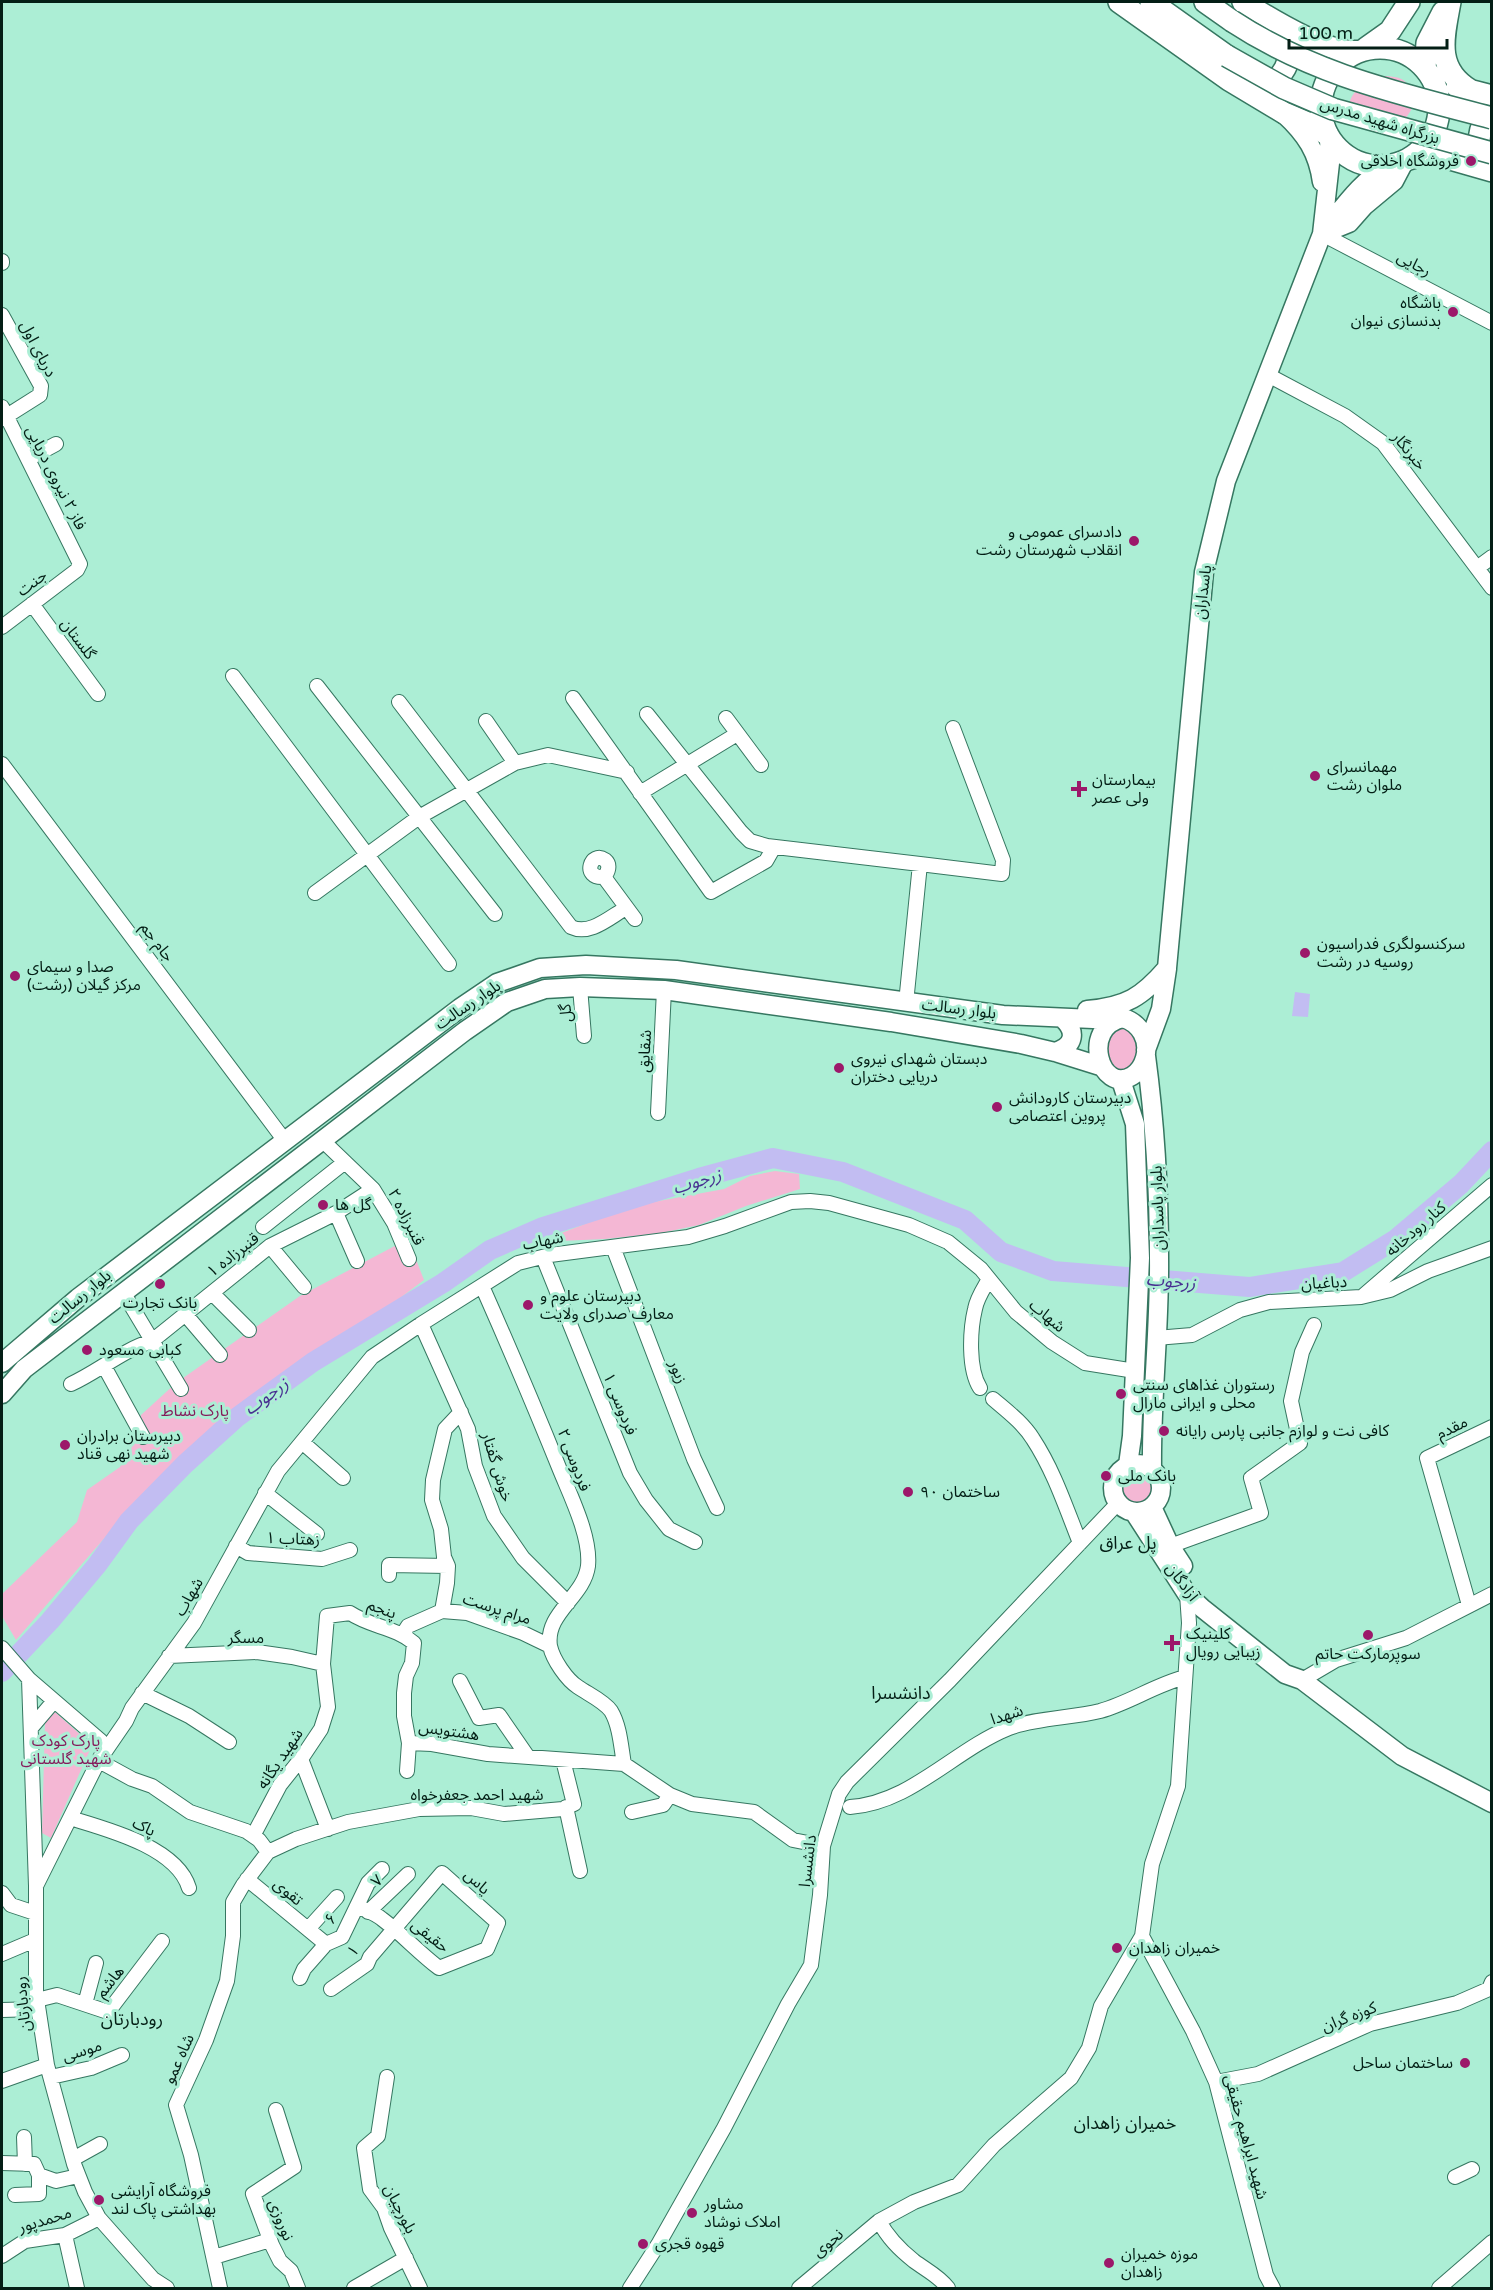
<svg xmlns="http://www.w3.org/2000/svg" width="1493" height="2290" viewBox="0 0 1493 2290" font-family="'Varela Round','Noto Sans Arabic',sans-serif">
  <rect width="100%" height="100%" fill="#aceed5"/>
  <path fill="#f4b7d4" d="M1382,76C1408,76 1411,84 1413,107C1410,111 1408,116 1404,120C1394,128 1372,132 1360,127L1349,104C1353,89 1367,79 1382,76Z
    M1123,1025L1137,1039L1139,1057L1130,1070L1118,1072L1106,1058L1108,1034Z
    M775,1171L799,1174L800,1189L746,1206L699,1225L661,1233L605,1239L538,1242L632,1206L724,1189L750,1176Z
    M408,1239L424,1280L148,1488L16,1640L2,1616V1594L77,1522L87,1490L120,1467L133,1445L141,1415L176,1383L300,1296Z
    M1118 1487a19 19 0 1 1 38 0a19 19 0 1 1-38 0Z
    M55,1712L92,1745L51,1838L42,1833L45,1722Z"/>
  <path fill="#c2bdf2" d="M1295,992L1310,994L1308,1017L1292,1016Z"/>
  <g fill="none" stroke-linecap="round" stroke-linejoin="round">
    <path stroke="#c2bdf2" stroke-width="20" d="M2,1672L50,1621L97,1565L129,1521L185,1464L236,1418L313,1362L443,1283L490,1250L543,1227L699,1178L773,1158L843,1172L965,1220L1001,1252L1053,1271L1249,1287L1343,1272L1396,1239L1461,1184L1492,1151"/>
    <g stroke="#367761" stroke-width="16">
      <path id="minor" d="M1322,234L1492,323
        M2,261V263
        M2,315L41,386L40,395L2,419
        M1266,374L1345,416L1383,443L1492,588
        M2,407L80,564L77,570L2,627
        M28,459L56,444
        M1477,568L1492,557
        M32,604L98,694
        M233,676L449,964
        M317,686L495,914
        M573,698L711,892L766,861L774,847
        M399,702L571,927C590,936 610,917 626,908
        M647,714L741,832L750,841L767,846L920,864L906,1003
        M726,718L761,765
        M486,721L515,763
        M2,764L285,1141
        M640,793L737,734
        M920,864L1002,874L1003,860L953,728
        M604,877C608,872 611,865 605,860C591,850 581,879 604,877L635,919
        M315,893L419,817L515,763L548,755L627,772
        M580,987L584,1036
        M658,1113L664,990
        M322,1140L373,1189L394,1223L409,1259
        M336,1213L357,1261
        M263,1227L345,1162
        M270,1246L304,1287
        M613,1247L694,1459L717,1508
        M543,1257L630,1473L646,1500L669,1529L695,1542
        M482,1286C509,1347 535,1408 560,1470C571,1497 591,1537 588,1566C584,1597 545,1613 550,1646C553,1660 567,1680 578,1687C588,1694 604,1701 611,1711C620,1726 621,1747 624,1764
        M123,1292L181,1389
        M212,1293L249,1330
        M1364,1295L1492,1185
        M185,1314L220,1355
        M421,1324L468,1429L475,1466L494,1516L523,1558L568,1603
        M1156,1338L1192,1335L1240,1310L1269,1302L1361,1297L1390,1290L1428,1271L1492,1248
        M104,1366L143,1437
        M71,1384C99,1371 123,1350 152,1341L270,1246L336,1213L373,1189
        M980,1388C968,1369 970,1330 975,1309C977,1298 984,1288 989,1279
        M993,1399C1007,1411 1023,1423 1033,1439C1054,1471 1066,1508 1080,1543
        M302,1442L343,1478
        M265,1493L317,1534
        M236,1546L248,1553L322,1559L350,1550
        M1170,1546L1261,1513L1251,1478L1300,1443L1291,1401L1302,1352L1314,1325
        M389,1575V1565L448,1566
        M1469,1605L1427,1458L1492,1427
        M442,1611L447,1583L448,1566L444,1557L441,1529L432,1500L433,1480L445,1429L461,1412
        M403,1634L408,1626L442,1611L467,1613L523,1633L550,1646
        M2,1648L29,1679L101,1741
        M169,1656L257,1652L292,1657L323,1664
        M29,1679L36,1886V1993L47,2065L74,2164L85,2192L99,2218L153,2279L167,2288
        M1302,1680L1336,1660L1406,1638L1492,1594
        M460,1681L479,1718L499,1715L528,1757
        M142,1693L189,1716L229,1742
        M31,1728L54,1701
        M409,1743L432,1744L488,1754L624,1764L670,1795L692,1804L754,1812L793,1840L823,1846
        M102,1756L126,1721L132,1708L194,1623L278,1471L372,1357L421,1324L518,1263L550,1255L688,1237L725,1226L791,1202L810,1201L829,1203L909,1225L948,1242L981,1269L1016,1312L1052,1342L1085,1363L1135,1371
        M301,1759L328,1829
        M99,1761L132,1779L152,1786L190,1812L246,1831L259,1840L268,1852
        M566,1807L580,1871
        M850,1807C911,1803 954,1750 1009,1728C1035,1718 1072,1718 1100,1711C1129,1703 1155,1685 1185,1677
        M632,1812L663,1805L670,1795
        M70,1818C106,1829 177,1847 189,1888
        M253,1836L280,1785L303,1756L321,1729L328,1707L323,1664L327,1616L350,1613C371,1627 395,1627 414,1643L412,1663L406,1676L404,1693V1716L409,1743L407,1771
        M247,1879L326,1944L304,1969L300,1978
        M37,1884L102,1754
        M2,1893L11,1905L35,1913
        M368,1912L408,1874
        M308,1929L337,1897
        M1142,1936L1193,2031L1216,2082L1266,2275L1273,2288
        M326,1944L342,1937L368,1883L382,1869
        M2,1954L35,1940
        M331,1989L367,1964L370,1957L442,1873L498,1923L487,1949L439,1968C419,1953 402,1934 382,1919C375,1913 365,1910 357,1906
        M37,2000L57,1995L108,2012L162,1941
        M85,2004L96,1963
        M2,2010L38,2009
        M51,2077L91,2068L122,2055
        M387,2077L378,2136L364,2148L370,2189L384,2208L391,2228L420,2288
        M2,2081L47,2065
        M1216,2082L1258,2074L1370,2024L1457,2003L1489,1989L1492,1982
        M276,2110L294,2167L253,2194L272,2245L280,2261L291,2271L298,2288
        M24,2137L25,2164
        M73,2159L100,2144
        M2,2163L34,2164L39,2175L56,2181L78,2176
        M1455,2177L1472,2169
        M15,2195L39,2194V2175
        M879,2221C888,2238 899,2249 914,2261C926,2270 939,2276 948,2288
        M65,2235L77,2288
        M2,2256L25,2241L65,2235L99,2218
        M214,2257L270,2240
        M220,2288L191,2155L176,2105L206,2040L227,1981L233,1936V1902L243,1885L268,1852L296,1839L348,1822L419,1809L471,1808L504,1814L563,1809L574,1804L563,1760
        M354,2288L406,2258
        M630,2288L659,2243L724,2128L788,2004L811,1965L820,1895L823,1846L839,1794L847,1782L950,1680L1118,1503
        M799,2288L879,2221L914,2202L958,2185L994,2145L1071,2078L1089,2048L1101,2006L1142,1936L1152,1864L1178,1786L1189,1623L1187,1594
        M1439,2288L1492,2242"/>
    </g>
    <g stroke="#367761" stroke-width="21">
      <path id="major" d="M1284,114C1306,134 1318,153 1322,182
        M1323,232C1342,209 1362,179 1390,165
        M1322,234L1349,223L1364,206L1394,181L1404,162
        M1087,1010C1126,1007 1142,997 1167,968L1204,572L1226,481L1322,234L1330,163L1329,138
        M1123,1018C1140,1023 1150,1040 1145,1058C1143,1065 1139,1072 1132,1076C1100,1095 1080,1027 1123,1018Z
        M1146,1050L1161,1009L1167,969
        M1055,1052C1075,1046 1077,1031 1062,1018
        M1146,1056C1155,1123 1159,1190 1159,1257C1160,1328 1151,1398 1152,1468
        M1121,1080L1135,1124L1140,1258L1132,1436L1128,1465
        M2,1363L78,1298L460,1008L497,983L540,968L586,965L676,970L1003,1015L1115,1020
        M2,1394L24,1369L465,1031L507,1002L545,989L580,987L664,990L891,1022L1021,1044L1055,1052L1103,1067
        M1113 1488a24 24 0 1 1 48 0a24 24 0 1 1-48 0Z
        M1152,1507L1170,1546L1183,1566
        M1134,1512L1187,1594L1202,1608L1285,1674L1302,1680L1402,1756L1492,1803"/>
    </g>
    <g stroke="#367761" stroke-width="24">
      <path id="highway" d="M1119,2L1229,80L1284,113L1312,125L1328,135
        M1151,2L1227,56
        M1205,2L1232,21
        M1243,2C1269,18 1329,56 1360,51
        M1450,2C1444,36 1434,68 1470,90
        M1321 107a59 59 0 1 1 118 0a59 59 0 1 1-118 0Z
        M1366,48L1390,31L1409,2
        M1425,68L1427,43L1443,12
        M1457,87L1492,96
        M1259,88C1283,82 1295,59 1287,36
        M1409,159L1429,153L1492,171
        M1487,164C1475,146 1477,127 1492,112"/>
    </g>
    <use href="#minor" stroke="#fff" stroke-width="14"/>
    <use href="#major" stroke="#fff" stroke-width="18"/>
    <use href="#highway" stroke="#fff" stroke-width="21"/>
    <g stroke="#367761" stroke-width="24" stroke-linecap="butt">
      <path id="highway-bridge" d="M1232,21C1314,75 1398,93 1492,118
        M1227,56L1284,88L1333,109L1492,153"/>
    </g>
    <use href="#highway-bridge" stroke="#fff" stroke-width="21"/>
  </g>
  <g fill="#9c186a" stroke="#aceed5" stroke-width="2">
    <circle cx="1471" cy="161" r="6"/>
    <circle cx="1453" cy="312" r="6"/>
    <circle cx="1134" cy="541" r="6"/>
    <circle cx="1315" cy="776" r="6"/>
    <path d="M1076 780h6v6h6v6h-6v6h-6v-6h-6v-6h6z"/>
    <circle cx="1305" cy="953" r="6"/>
    <circle cx="15" cy="976" r="6"/>
    <circle cx="839" cy="1068" r="6"/>
    <circle cx="997" cy="1107" r="6"/>
    <circle cx="323" cy="1205" r="6"/>
    <circle cx="160" cy="1284" r="6"/>
    <circle cx="528" cy="1305" r="6"/>
    <circle cx="87" cy="1350" r="6"/>
    <circle cx="1121" cy="1394" r="6"/>
    <circle cx="1164" cy="1431" r="6"/>
    <circle cx="65" cy="1445" r="6"/>
    <circle cx="1106" cy="1476" r="6"/>
    <circle cx="908" cy="1492" r="6"/>
    <circle cx="1368" cy="1635" r="6"/>
    <path d="M1169 1634h6v6h6v6h-6v6h-6v-6h-6v-6h6z"/>
    <circle cx="1117" cy="1948" r="6"/>
    <circle cx="1465" cy="2063" r="6"/>
    <circle cx="99" cy="2200" r="6"/>
    <circle cx="692" cy="2213" r="6"/>
    <circle cx="643" cy="2244" r="6"/>
    <circle cx="1109" cy="2263" r="6"/>
  </g>
  <g text-anchor="middle" dominant-baseline="central" stroke-width="6" stroke-linejoin="round" paint-order="stroke">
    <g font-size="16" fill="#031e15" stroke="#aceed5">
      <text transform="translate(1380 121) rotate(17)">بزرگراه شهید مدرس</text>
      <text transform="translate(1414 264) rotate(28)">رجایی</text>
      <text transform="translate(38 349) rotate(63)">دریای اول</text>
      <text transform="translate(1409 451) rotate(51)">خبرنگار</text>
      <text transform="translate(56 478) rotate(63)">فاز ۲ نیروی دریایی</text>
      <text transform="translate(32 583) rotate(-37)">جنت</text>
      <text transform="translate(1203 592) rotate(-83)">پاسداران</text>
      <text transform="translate(78 639) rotate(53)">گلستان</text>
      <text transform="translate(157 942) rotate(53)">جام جم</text>
      <text transform="translate(468 1005) rotate(-34)">بلوار رسالت</text>
      <text transform="translate(959 1009) rotate(7)">بلوار رسالت</text>
      <text transform="translate(566 1013) rotate(-94)">گل</text>
      <text transform="translate(645 1051) rotate(-87)">شقایق</text>
      <text transform="translate(1158 1208) rotate(-92)">بلوار پاسداران</text>
      <text transform="translate(406 1217) rotate(63)">قنبرزاده ۲</text>
      <text transform="translate(1416 1229) rotate(-41)">کنار رودخانه</text>
      <text transform="translate(543 1241) rotate(-11)">شهاب</text>
      <text transform="translate(233 1255) rotate(-38)">قنبرزاده ۱</text>
      <text transform="translate(1324 1283) rotate(-3)">دباغیان</text>
      <text transform="translate(80 1297) rotate(-39)">بلوار رسالت</text>
      <text transform="translate(1047 1316) rotate(40)">شهاب</text>
      <text transform="translate(678 1372) rotate(69)">زیور</text>
      <text transform="translate(620 1404) rotate(68)">فردوسی ۱</text>
      <text transform="translate(1452 1428) rotate(-26)">مقدم</text>
      <text transform="translate(574 1460) rotate(69)">فردوسی ۲</text>
      <text transform="translate(497 1467) rotate(73)">خوش گفتار</text>
      <text transform="translate(293 1539) rotate(2)">زهتاب ۱</text>
      <text transform="translate(1182 1582) rotate(53)">آزادگان</text>
      <text transform="translate(189 1597) rotate(-60)">شهاب</text>
      <text transform="translate(382 1609) rotate(21)">پنجم</text>
      <text transform="translate(497 1609) rotate(18)">مرام پرست</text>
      <text x="246" y="1638">مسگر</text>
      <text transform="translate(1007 1715) rotate(-18)">شهدا</text>
      <text transform="translate(449 1731) rotate(8)">هشتویس</text>
      <text transform="translate(280 1759) rotate(-56)">شهید یگانه</text>
      <text x="477" y="1795">شهید احمد جعفرخواه</text>
      <text transform="translate(144 1827) rotate(26)">پاک</text>
      <text transform="translate(808 1861) rotate(-83)">دانشسرا</text>
      <text transform="translate(377 1881) rotate(-44)">۷</text>
      <text transform="translate(477 1882) rotate(42)">یاس</text>
      <text transform="translate(288 1892) rotate(40)">تقوی</text>
      <text transform="translate(331 1919) rotate(-56)">۶</text>
      <text transform="translate(430 1936) rotate(38)">حقیقی</text>
      <text transform="translate(353 1951) rotate(-48)">۱</text>
      <text transform="translate(110 1982) rotate(-52)">هاشم</text>
      <text transform="translate(23 2004) rotate(-96)">رودبارتان</text>
      <text transform="translate(1349 2017) rotate(-21)">کوزه گران</text>
      <text transform="translate(82 2051) rotate(-17)">موسی</text>
      <text transform="translate(179 2059) rotate(-66)">شاه عمو</text>
      <text transform="translate(1246 2137) rotate(75)">شهید ابراهیم حقیقی</text>
      <text transform="translate(400 2209) rotate(63)">بلورچیان</text>
      <text transform="translate(45 2220) rotate(-17)">محمدپور</text>
      <text transform="translate(281 2220) rotate(68)">نوروزی</text>
      <text transform="translate(828 2243) rotate(-40)">نحوی</text>
    </g>
    <g font-size="16" fill="#031e15" stroke="#aceed5" text-anchor="start">
      <text x="1459" y="161" text-anchor="end">فروشگاه اخلاقی</text>
      <text x="1441" y="303" text-anchor="end">باشگاه<tspan x="1441" dy="18">بدنسازی نیوان</tspan></text>
      <text x="1122" y="532" text-anchor="end">دادسرای عمومی و<tspan x="1122" dy="18">انقلاب شهرستان رشت</tspan></text>
      <text x="1327" y="767">مهمانسرای<tspan x="1327" dy="18">ملوان رشت</tspan></text>
      <text x="1092" y="780">بیمارستان<tspan x="1092" dy="18">ولی عصر</tspan></text>
      <text x="1317" y="944">سرکنسولگری فدراسیون<tspan x="1317" dy="18">روسیه در رشت</tspan></text>
      <text x="27" y="967">صدا و سیمای<tspan x="27" dy="18">مرکز گیلان (رشت)</tspan></text>
      <text x="851" y="1059">دبستان شهدای نیروی<tspan x="851" dy="18">دریایی دختران</tspan></text>
      <text x="1009" y="1098">دبیرستان کارودانش<tspan x="1009" dy="18">پروین اعتصامی</tspan></text>
      <text x="335" y="1205">گل ها</text>
      <text x="540" y="1296">دبیرستان علوم و<tspan x="540" dy="18">معارف صدرای ولایت</tspan></text>
      <text x="160" y="1303" text-anchor="middle">بانک تجارت</text>
      <text x="99" y="1350">کبابی مسعود</text>
      <text x="1133" y="1385">رستوران غذاهای سنتی<tspan x="1133" dy="18">محلی و ایرانی مارال</tspan></text>
      <text x="1176" y="1431">کافی نت و لوازم جانبی پارس رایانه</text>
      <text x="77" y="1436">دبیرستان برادران<tspan x="77" dy="18">شهید نهی قناد</tspan></text>
      <text x="1118" y="1476">بانک ملی</text>
      <text x="920" y="1492">ساختمان ۹۰</text>
      <text x="1186" y="1634">کلینیک<tspan x="1186" dy="18">زیبایی رویال</tspan></text>
      <text x="1368" y="1654" text-anchor="middle">سوپرمارکت حاتم</text>
      <text x="1129" y="1948">خمیران زاهدان</text>
      <text x="1453" y="2063" text-anchor="end">ساختمان ساحل</text>
      <text x="111" y="2191">فروشگاه آرایشی<tspan x="111" dy="18">بهداشتی پاک لند</tspan></text>
      <text x="704" y="2204">مشاور<tspan x="704" dy="18">املاک نوشاد</tspan></text>
      <text x="655" y="2244">قهوه قجری</text>
      <text x="1121" y="2254">موزه خمیران<tspan x="1121" dy="18">زاهدان</tspan></text>
    </g>
    <g font-size="16" fill="#851b5b" stroke="#aceed5">
      <text x="195" y="1411">پارک نشاط</text>
      <text x="66" y="1741">پارک کودک<tspan x="66" dy="18">شهید گلستانی</tspan></text>
    </g>
    <g font-size="18" font-style="italic" fill="#472f91" stroke="#aceed5">
      <text transform="translate(697 1181) rotate(-17)">زرجوب</text>
      <text transform="translate(1171 1281) rotate(5)">زرجوب</text>
      <text transform="translate(266 1396) rotate(-36)">زرجوب</text>
    </g>
    <g font-size="18" fill="#031e15" stroke="#aceed5">
      <text x="1128" y="1543">پل عراق</text>
      <text x="901" y="1693">دانشسرا</text>
      <text x="132" y="2019">رودبارتان</text>
      <text x="1125" y="2123">خمیران زاهدان</text>
    </g>
  </g>
  <rect width="1493" height="2290" fill="none" stroke="#031e15" stroke-width="6"/>
  <path d="M1289 39v9h158v-9" fill="none" stroke="#031e15" stroke-width="3"/>
  <text x="1298" y="39" font-size="18" fill="#031e15" stroke="#aceed5" stroke-width="4.5" paint-order="stroke">100 m</text>
</svg>
